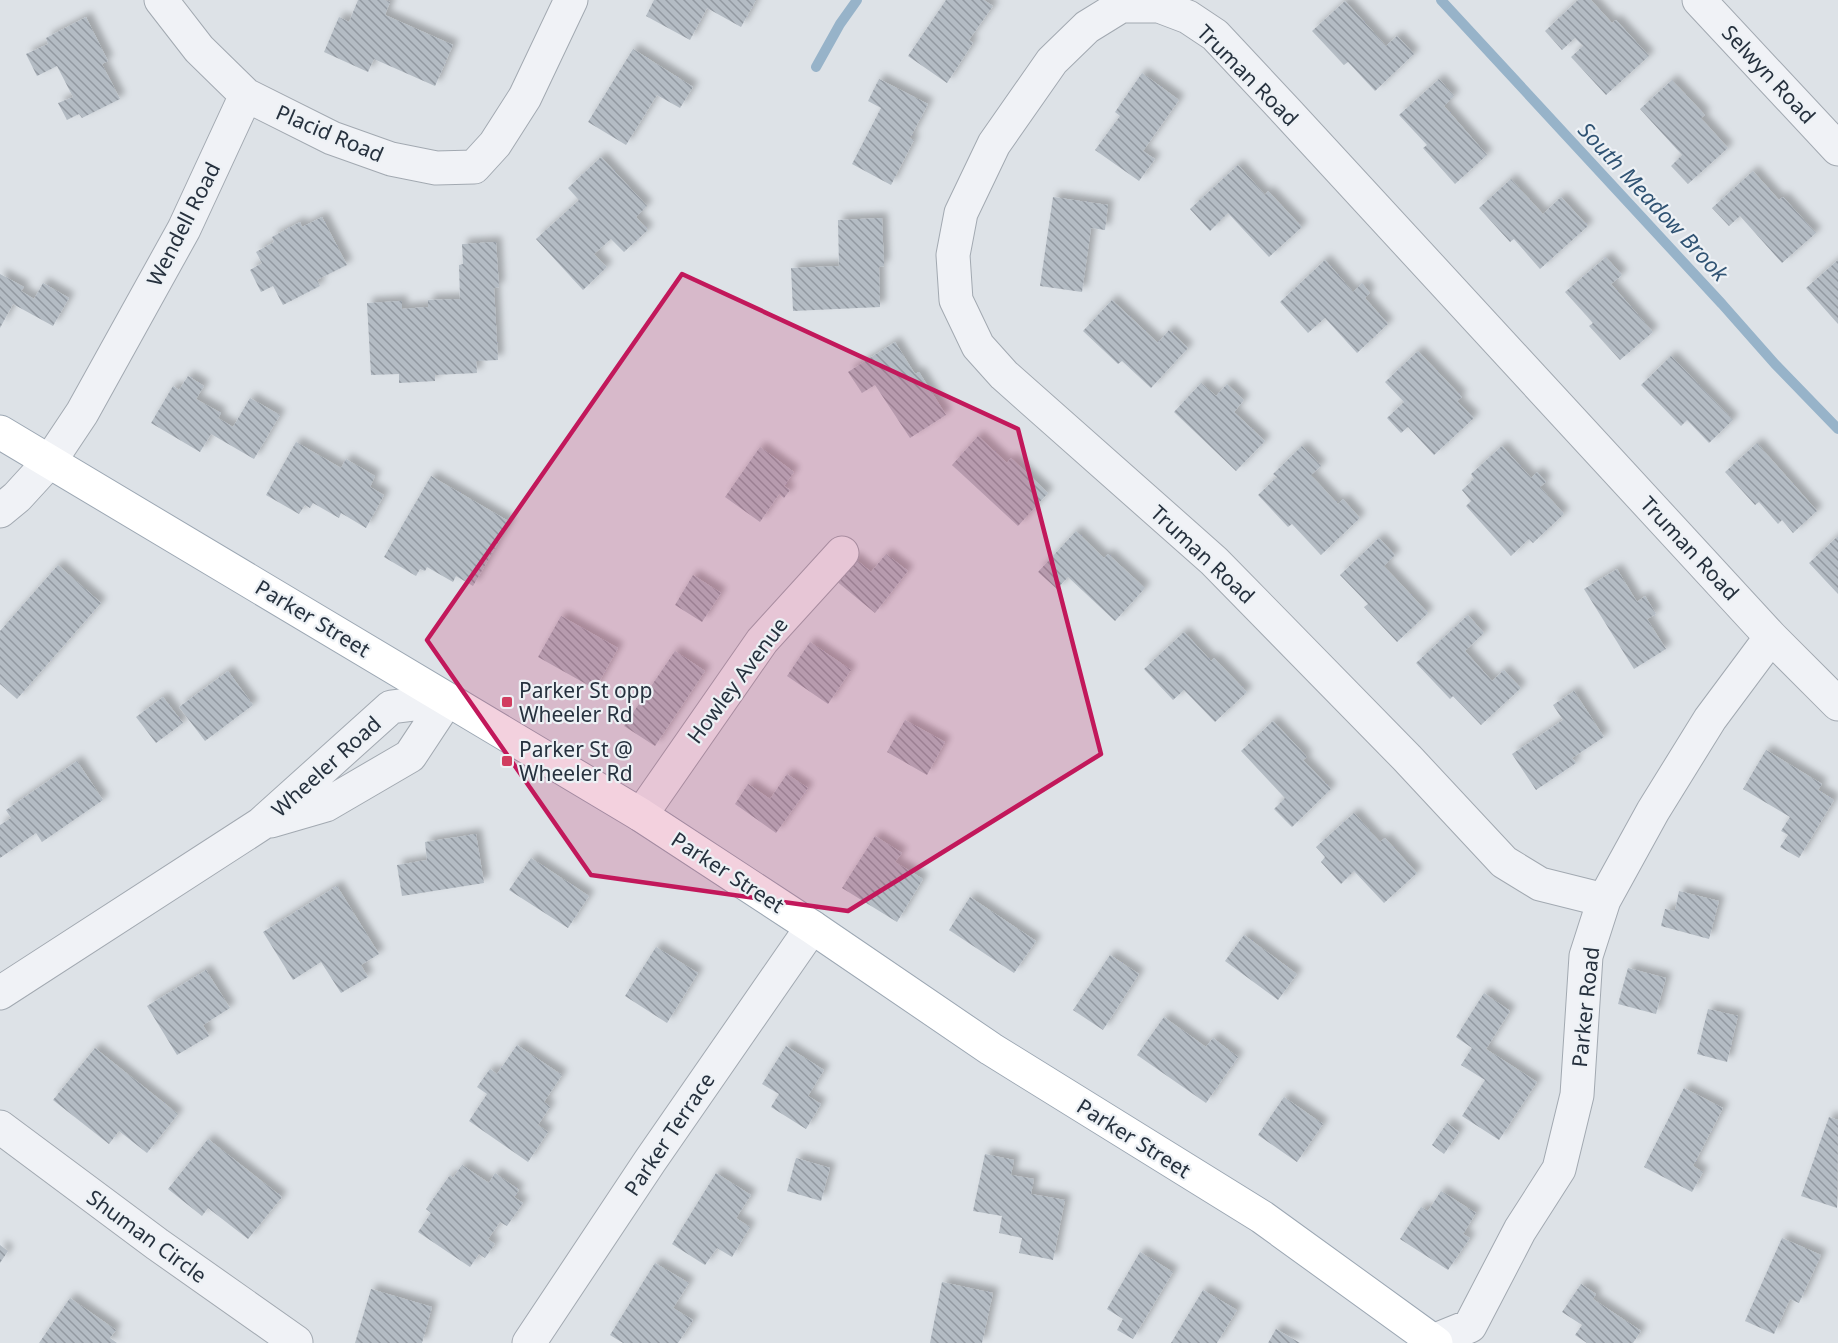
<svg xmlns="http://www.w3.org/2000/svg" width="1838" height="1343" viewBox="0 0 1838 1343" font-family="'Noto Sans',sans-serif">
  <defs>
    <pattern id="building-back-hatch" width="6" height="6" patternUnits="userSpaceOnUse" patternTransform="scale(1.5)"><rect width="6" height="6" fill="#b4bcc4"/><path d="M-1 5l2 2M0 0l6 6M5-1l2 2" fill="none" stroke="#9299a1"/></pattern>
    <filter id="shadow"><feDropShadow dx="5.5" dy="-5.5" stdDeviation="3" flood-color="#0004"/></filter>
  </defs>
  <rect width="100%" height="100%" fill="#dde2e7"/>
  <g fill="none" stroke-linecap="round" stroke-linejoin="round">
    <path stroke="#97b3c9" stroke-width="10" d="M1441,0L1722,304L1775,364L1838,429
      M816,67L840,24L857,0"/>
  </g>
  <path fill="url(#building-back-hatch)" filter="url(#shadow)" d="M358,0H385L390,2L385,15L453,45L435,86L374,59L368,72L324,52L339,17L349,22Z
    M654,0H756L741,27L707,8L690,40L646,16Z
    M946,0H984L993,6L969,40L973,43L947,83L908,56Z
    M1578,0H1591L1612,23L1616,20L1649,56L1606,95L1571,57L1583,46L1575,38L1562,50L1545,31Z
    M1345,1L1386,46L1397,36L1414,54L1375,91L1348,62L1344,65L1312,31Z
    M86,17L108,61L102,64L120,99L82,118L79,114L67,120L58,103L73,97L57,66L37,76L26,54L48,44L46,38Z
    M633,49L693,87L680,108L657,95L626,145L588,122Z
    M1142,73L1179,100L1143,151L1155,159L1139,181L1095,150L1120,116L1115,112Z
    M879,79L928,104L910,138L914,140L891,185L852,164L881,108L868,101Z
    M1439,79L1454,96L1444,106L1487,155L1455,184L1423,148L1427,145L1399,115Z
    M1672,80L1705,115L1701,118L1728,148L1688,184L1671,166L1682,155L1640,109Z
    M601,157L647,206L636,217L648,230L624,252L611,239L594,254L607,267L583,290L536,239L579,200L568,188Z
    M1238,165L1265,195L1268,191L1302,227L1269,257L1228,213L1210,231L1190,209Z
    M1753,171L1779,200L1783,197L1816,233L1782,263L1740,216L1729,226L1712,208Z
    M1511,179L1543,214L1561,197L1588,226L1540,269L1514,239L1510,242L1479,208Z
    M1053,197L1108,205L1105,230L1091,228L1082,292L1040,286Z
    M322,217L347,265L317,280L320,286L283,305L273,286L261,292L250,270L262,263L256,252L274,242L272,237L300,222L302,227Z
    M882,218L884,266L879,267L880,307L793,311L791,268L839,266L838,220Z
    M496,242L499,287L494,288L498,360L476,361L477,373L435,375V381L399,383V374L371,375L367,303L402,301V309L428,307V300L460,299L459,265L463,264L462,244Z
    M1606,257L1622,275L1611,284L1653,332L1620,360L1589,326L1593,323L1565,292Z
    M1325,260L1353,292L1362,283L1370,293L1365,298L1388,324L1357,353L1325,318L1308,333L1280,302Z
    M1838,260V324L1806,288Z
    M0,274L24,287L21,291L34,299L43,283L69,298L53,326L13,304L0,328Z
    M1112,300L1158,343L1169,330L1188,348L1151,388L1122,361L1118,364L1083,331Z
    M895,342L915,374L919,372L946,415L910,438L875,385L862,393L848,372Z
    M1418,351L1462,397L1457,401L1474,418L1434,455L1408,427L1401,433L1387,418L1404,402L1385,382Z
    M1671,356L1733,420L1709,443L1687,420L1681,426L1641,385Z
    M188,376L204,386L196,399L221,413L218,418L233,427L250,398L280,415L254,459L211,434L200,452L151,423L173,386L179,390Z
    M1201,383L1216,396L1227,384L1244,400L1234,412L1265,441L1236,471L1174,412Z
    M978,436L1007,463L1011,458L1048,493L1018,526L952,465Z
    M296,442L341,468L346,459L375,476L370,487L384,495L366,528L341,513L339,518L313,503L310,508L305,505L299,514L266,495Z
    M1757,443L1817,511L1793,533L1782,520L1778,524L1759,502L1755,505L1725,472Z
    M1302,446L1321,466L1311,475L1338,504L1343,499L1360,518L1321,555L1292,524L1288,527L1258,495L1277,477L1273,474Z
    M1502,446L1531,478L1537,472L1546,482L1540,487L1564,514L1533,543L1529,539L1511,556L1466,506L1471,501L1462,490L1474,479L1471,474Z
    M760,447L794,472L784,486L790,490L784,498L779,494L760,522L725,497Z
    M431,476L510,522L473,586L456,576L453,582L427,567L425,571L420,569L416,576L384,557Z
    M1076,531L1104,558L1108,554L1145,588L1115,621L1068,577L1057,589L1038,572Z
    M1838,536V594L1809,563Z
    M1379,538L1395,555L1384,566L1428,613L1397,642L1364,607L1368,604L1340,575Z
    M886,554L908,571L875,613L835,580L853,557L871,572Z
    M58,565L101,603L17,699L0,684V631Z
    M1617,569L1637,602L1645,596L1656,614L1647,619L1666,649L1634,669L1584,589Z
    M693,575L721,593L702,622L675,605Z
    M1468,615L1484,633L1465,651L1492,681L1504,670L1521,688L1481,725L1453,696L1450,699L1416,663Z
    M561,616L618,648L595,689L538,657Z
    M1184,632L1211,661L1214,658L1247,692L1215,722L1184,690L1173,700L1144,669Z
    M810,642L851,670L828,704L787,676Z
    M675,651L705,671L655,746L624,726Z
    M228,671L253,705L205,741L179,707Z
    M1574,691L1604,737L1572,758L1576,763L1536,790L1512,754L1563,720L1553,705Z
    M163,697L183,723L156,743L136,717Z
    M905,720L945,742L927,775L887,752Z
    M1273,721L1307,757L1303,760L1331,789L1292,827L1274,809L1285,798L1241,751Z
    M1766,750L1822,784L1818,790L1834,800L1799,858L1780,847L1788,835L1781,831L1790,817L1743,789Z
    M77,761L103,800L42,842L36,833L0,858V825L11,818L6,810Z
    M787,774L808,788L776,833L735,804L748,784L770,799Z
    M1354,813L1380,842L1385,838L1417,873L1384,903L1354,871L1341,884L1321,862L1325,857L1316,847Z
    M476,834L484,883L402,896L397,865L427,860L425,842Z
    M875,836L902,853L895,862L923,879L897,922L842,888Z
    M531,858L589,896L568,928L509,890Z
    M337,886L379,954L361,965L368,977L341,993L321,962L293,980L263,932Z
    M1679,891L1719,901L1709,939L1661,926L1665,909L1675,911Z
    M970,897L1036,941L1014,973L949,930Z
    M1244,935L1297,974L1278,1000L1225,961Z
    M656,947L698,973L667,1023L625,996Z
    M1110,955L1139,974L1103,1030L1073,1010Z
    M1628,968L1666,978L1656,1014L1618,1004Z
    M206,970L230,1008L203,1025L209,1036L177,1055L147,1006Z
    M1484,993L1510,1011L1486,1049L1537,1082L1499,1140L1462,1116L1485,1080L1461,1065L1472,1048L1456,1037Z
    M1708,1009L1738,1016L1727,1062L1697,1054Z
    M1164,1017L1206,1047L1213,1038L1238,1057L1206,1103L1137,1055Z
    M517,1045L562,1075L544,1102L550,1107L538,1125L548,1132L528,1162L469,1121L487,1094L477,1087L490,1069L497,1074Z
    M786,1046L824,1070L808,1096L821,1104L806,1129L771,1107L779,1094L762,1084Z
    M95,1048L178,1114L147,1153L119,1131L109,1144L53,1100Z
    M1684,1088L1723,1108L1693,1166L1703,1172L1692,1192L1644,1167Z
    M1284,1097L1323,1124L1297,1162L1258,1135Z
    M1829,1117L1838,1120L1837,1208L1801,1196Z
    M1447,1123L1459,1132L1444,1154L1432,1145Z
    M208,1139L282,1197L248,1239L208,1208L202,1216L168,1189Z
    M985,1154L1014,1160L1011,1175L1034,1179L1031,1194L1065,1200L1053,1260L1019,1253L1022,1238L999,1233L1002,1216L973,1211Z
    M796,1158L830,1168L821,1201L787,1191Z
    M462,1165L489,1183L495,1173L519,1190L514,1197L523,1203L507,1226L500,1222L488,1239L495,1244L485,1258L479,1254L470,1267L418,1232L431,1213L426,1209L450,1175L453,1178Z
    M716,1173L751,1195L736,1218L750,1227L732,1257L717,1248L705,1265L672,1244Z
    M1441,1191L1476,1213L1463,1234L1470,1238L1448,1270L1400,1239L1421,1207L1428,1211Z
    M1782,1238L1821,1255L1799,1303L1790,1299L1774,1334L1745,1321Z
    M0,1245L8,1251L0,1263Z
    M1140,1252L1173,1272L1133,1339L1117,1330L1123,1319L1107,1309Z
    M655,1263L689,1283L673,1308L693,1320L678,1343H623L610,1335Z
    M942,1282L993,1293L982,1343H930Z
    M1581,1284L1596,1294L1593,1299L1641,1331L1633,1343H1587L1575,1335L1582,1325L1562,1312Z
    M371,1289L432,1307L422,1343H355Z
    M1203,1290L1237,1310L1217,1343H1171Z
    M70,1298L116,1330L110,1338L117,1343H39Z
    M1276,1329L1300,1343H1268Z"/>
  <g fill="none" stroke-linecap="round" stroke-linejoin="round">
    <g stroke="#a2a9b1" stroke-width="35">
      <path id="minor" d="M1699,0L1838,149
        M246,95L332,138L391,159L436,168L474,167L495,144L525,97L571,0
        M0,511L17,497L50,461L82,413L184,229L246,95L199,49L161,0
        M641,815L762,641L842,553
        M271,821L326,805L410,756L447,700
        M1604,900L1540,884L1504,862L1407,758L1214,561L1004,375L978,346L956,300L953,255L961,213L994,144L1052,61L1087,27L1121,6H1159L1188,17L1215,35L1287,112L1771,637L1838,704
        M0,993L261,824L391,707L447,700
        M0,1127L157,1244L296,1342
        M529,1343L650,1161L812,927
        M1428,1343L1470,1326L1520,1230L1559,1169L1577,1095L1586,956L1604,900L1653,811L1710,719L1771,637"/>
    </g>
    <g stroke="#9ca7b3" stroke-width="35">
      <path id="major" d="M0,432L641,815L812,927L991,1049L1262,1217L1436,1343"/>
    </g>
    <use href="#minor" stroke="#f0f2f6" stroke-width="33"/>
    <use href="#major" stroke="#fff" stroke-width="33"/>
  </g>
  <path fill="#c2185b" fill-opacity="0.2" stroke="#c2185b" stroke-width="4.5" stroke-linejoin="round" d="M682,274L1018,429L1101,754L848,911L591,875L427,640Z"/>
  <g fill="#d13e60" stroke="#edf1f5" stroke-width="2">
    <rect x="501" y="696" width="12" height="12" rx="3"/>
    <rect x="501" y="755" width="12" height="12" rx="3"/>
  </g>
  <g text-anchor="middle" dominant-baseline="central" stroke-width="4.5" stroke-linejoin="round" paint-order="stroke">
    <g font-size="21" fill="#26313e" stroke="#edf1f5">
      <text transform="translate(1769 74) rotate(47)">Selwyn Road</text>
      <text transform="translate(1248 75) rotate(45)">Truman Road</text>
      <text transform="translate(330 133) rotate(23)">Placid Road</text>
      <text transform="translate(183 224) rotate(-63)">Wendell Road</text>
      <text transform="translate(1690 548) rotate(47)">Truman Road</text>
      <text transform="translate(1203 554) rotate(43)">Truman Road</text>
      <text transform="translate(313 618) rotate(31)">Parker Street</text>
      <text transform="translate(737 680) rotate(-53)">Howley Avenue</text>
      <text transform="translate(326 766) rotate(-42)">Wheeler Road</text>
      <text transform="translate(728 872) rotate(33)">Parker Street</text>
      <text transform="translate(1585 1007) rotate(-84)">Parker Road</text>
      <text transform="translate(669 1134) rotate(-56)">Parker Terrace</text>
      <text transform="translate(1134 1138) rotate(32)">Parker Street</text>
      <text transform="translate(147 1236) rotate(36)">Shuman Circle</text>
    </g>
    <g font-size="21" fill="#26313e" stroke="#edf1f5" text-anchor="start">
      <text x="519" y="690">Parker St opp<tspan x="519" dy="24">Wheeler Rd</tspan></text>
      <text x="519" y="749">Parker St @<tspan x="519" dy="24">Wheeler Rd</tspan></text>
    </g>
    <g font-size="22" font-style="italic" fill="#305373" stroke="#edf1f5">
      <text transform="translate(1654 201) rotate(47)">South Meadow Brook</text>
    </g>
  </g>
</svg>
